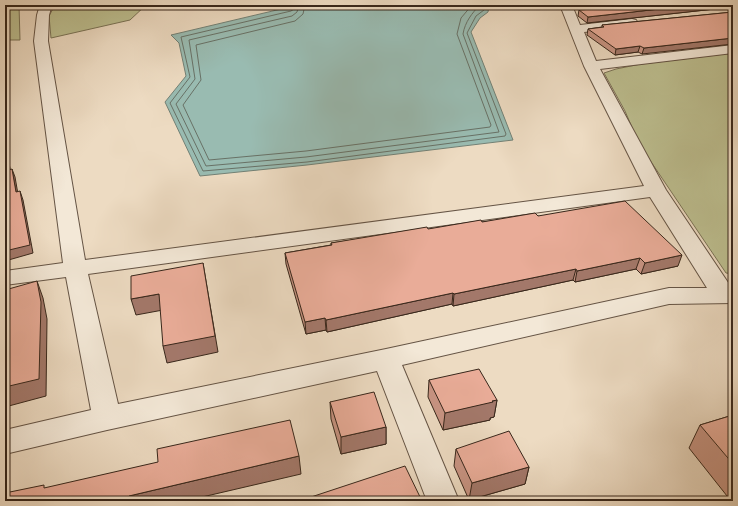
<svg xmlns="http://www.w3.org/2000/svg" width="738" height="506" viewBox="0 0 738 506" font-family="'IM FELL DW Pica',serif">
  <rect width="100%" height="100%" fill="#eddbc2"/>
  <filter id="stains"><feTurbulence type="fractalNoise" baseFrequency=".005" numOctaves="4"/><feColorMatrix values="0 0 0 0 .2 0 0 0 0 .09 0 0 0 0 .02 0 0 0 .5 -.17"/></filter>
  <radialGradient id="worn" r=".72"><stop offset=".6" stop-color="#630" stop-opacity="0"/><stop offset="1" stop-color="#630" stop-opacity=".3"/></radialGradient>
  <path fill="#bdbf90" stroke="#7a7356" d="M5,5H19L20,40H5Z
    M55,5H93L111,7L118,5H146L130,20L51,38L49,16Z
    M733,53V274L726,273L639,144L625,111L604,73L616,69L641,64Z"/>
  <path fill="#99bbb1" stroke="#728075" d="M298,5H489L488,12L480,18L471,32L513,140L307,165L200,176L165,102L186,76L179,43L171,35Z"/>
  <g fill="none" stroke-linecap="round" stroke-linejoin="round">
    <path stroke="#687166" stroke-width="1" d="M294,5V9L291,11L181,37L190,77L170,103L203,171L307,162L505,136L506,134L467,33L476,16L484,10L485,5
      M299,5L297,12L292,16L189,40L195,79L176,104L206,166L306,157L499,132L463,34C465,22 472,13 480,5
      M305,5L303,14L295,21L196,45L201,80L183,105L209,160L306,151L490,127L491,125L457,34L461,18L472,5"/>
    <g stroke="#655445" stroke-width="2">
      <path id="minor" d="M40,5H52L49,15L48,41L85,260L644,186L584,66L560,5H572L580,25L632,19L636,20L638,23L636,26L632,27L584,32L596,61L733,45V53L600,69L666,190L731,287H733V303L669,304L402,365L459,501H427L377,371L107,430L5,454V430L91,410L66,277L5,285V271L63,263L34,41L37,15ZM650,197L707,288H669L386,349L118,404L88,274Z"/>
    </g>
    <use href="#minor" fill="#f3e8d7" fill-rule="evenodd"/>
  </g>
  <path fill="#c89483" stroke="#38271b" d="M576,5H733V7L587,23L578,16L579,10H584Z
    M733,12L642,54L638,52L615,55L587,35L588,29L602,27V25Z
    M538,216L678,266L641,274L636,269L575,282L573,280L453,306L452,304L327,332L326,330L306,334L286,264L285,253L331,245V243L482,222Z
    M429,380L497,400L494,417L490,418V420L443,430L428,397Z
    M330,402L386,427V444L341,454L331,419Z
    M733,415V501H731L689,448L700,425Z
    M456,449L529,467L525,484L469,500L454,466Z"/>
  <path fill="#a3786a" stroke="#38271b" d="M695,5H733V7L587,23L588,17Z
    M733,38V44L642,54L644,48Z
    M640,46L638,52L615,55L616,49Z
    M5,145L6,149L12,178L9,170L5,149Z
    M12,169L15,177L19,200L16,192Z
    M20,191L23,200L33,253L5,261V251Z
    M682,255L678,266L641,274L645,263Z
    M640,258L636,269L575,282L577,271Z
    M203,263L218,352L167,363L163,346Z
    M576,269L573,280L453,306L454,294Z
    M37,281L43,298L47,319L46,396L5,407V387Z
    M453,293L452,304L327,332L326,320Z
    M159,294L163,310L136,315L131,299Z
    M325,318L326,330L306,334L305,322Z
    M497,400L494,417L490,418V420L443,430L445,413Z
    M386,427V444L341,454V437Z
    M299,456L301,474L185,501H129V496Z
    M529,467L525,484L469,500L472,483Z"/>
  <path fill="#e9ac98" stroke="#38271b" d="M587,5H695L588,17L579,10L593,9Z
    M733,12V38L644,48L640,46L616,49L588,29L604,27L602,25Z
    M5,149L9,170L12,169L16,192L20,191L30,245L5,251Z
    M625,201L682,255L645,263L640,258L577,271L576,269L454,294L453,293L326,320L325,318L305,322L285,253L332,245L331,243L427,227L428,229L481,220L482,222L535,213L538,216Z
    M203,263L215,336L163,346L159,294L131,299V276Z
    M37,281L41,302L39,379L5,387V290Z
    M479,369L497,400L492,401L493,402L445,413L429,380Z
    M374,392L386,427L341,437L330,402Z
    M733,415V464L700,425Z
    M290,420L299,456L129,496V501H5V493L44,485V488L158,462L157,449Z
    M509,431L529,467L472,483L456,449Z
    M405,466L422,501H299Z"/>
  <rect width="738" height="506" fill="none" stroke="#eddbc2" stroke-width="20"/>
  <rect x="6" y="6" width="726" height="494" fill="none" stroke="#38271b" stroke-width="2"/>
  <rect x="10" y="10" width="718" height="486" fill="none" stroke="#38271b"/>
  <rect width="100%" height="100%" filter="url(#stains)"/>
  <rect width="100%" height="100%" fill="url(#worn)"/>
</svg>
